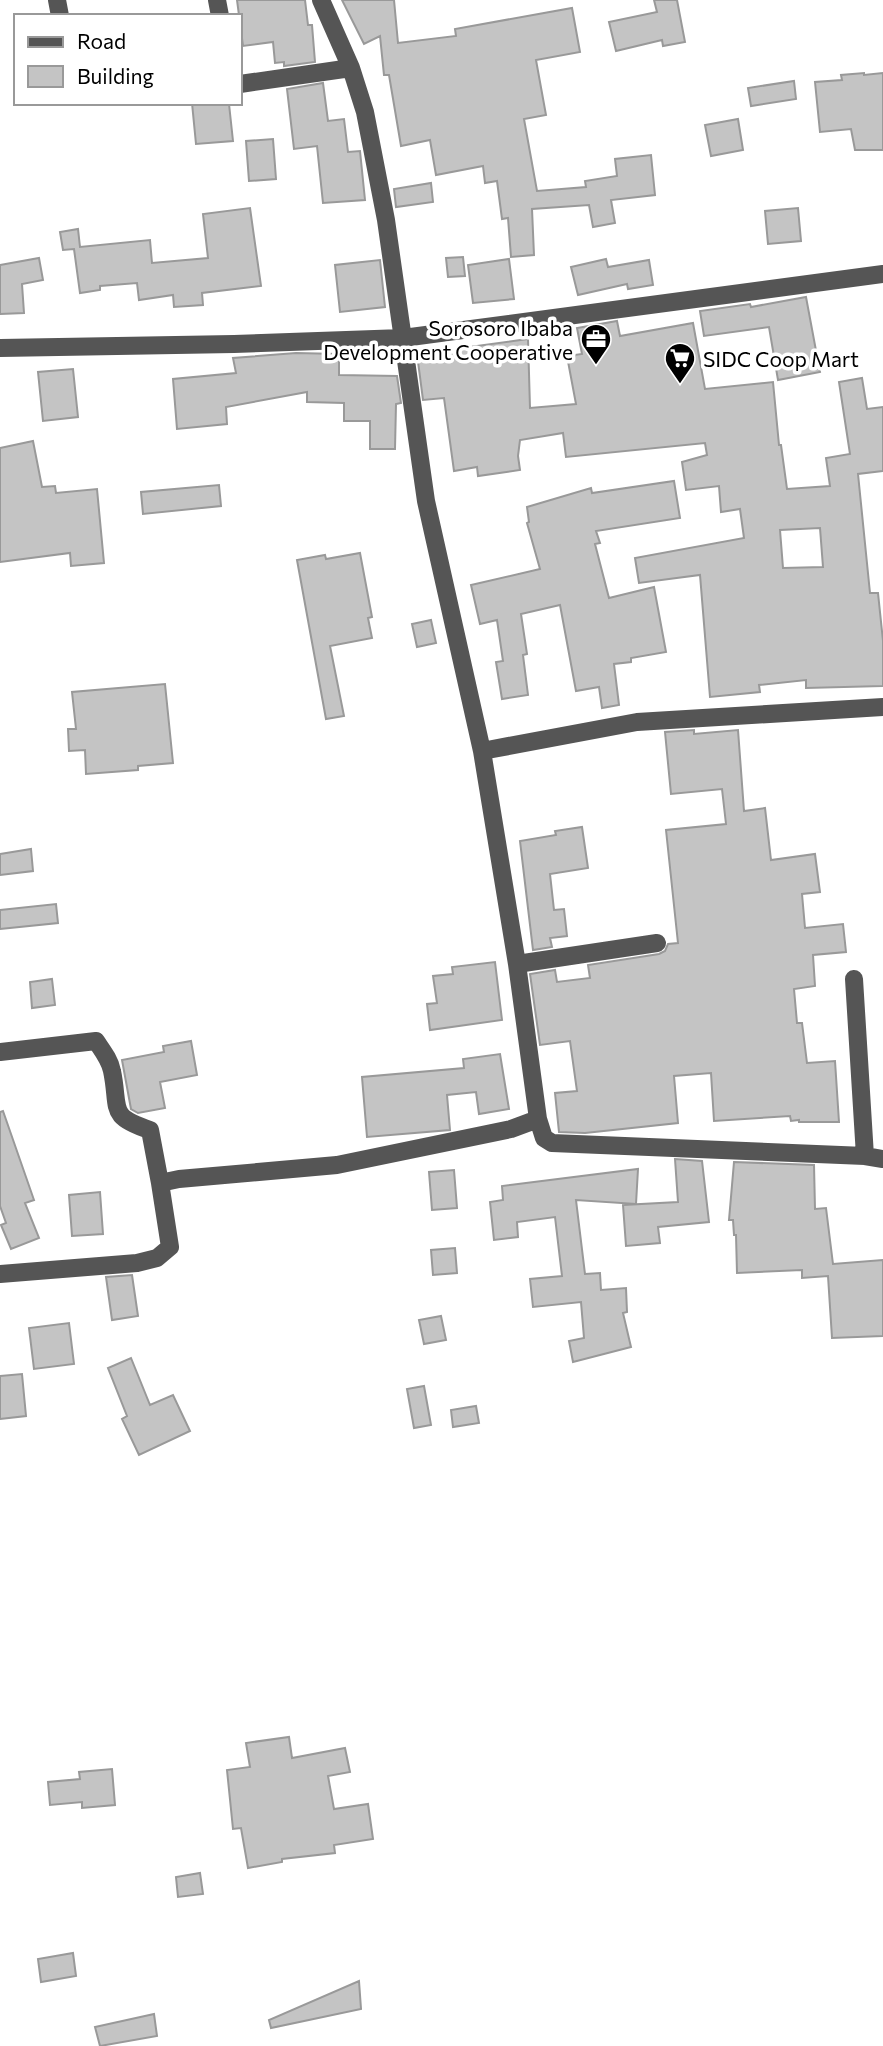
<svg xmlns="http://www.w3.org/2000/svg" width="883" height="2046" viewBox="0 0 883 2046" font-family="Commissioner,sans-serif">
  <rect width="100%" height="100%" fill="#fff"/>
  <path fill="#c4c4c4" stroke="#999" stroke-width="2" fill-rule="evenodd" d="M237,0H305L308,25H312L315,62L284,66V62L275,63L273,42L243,46Z
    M342,0H394L398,43L456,36L455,29L572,8L580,52L536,60L546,115L524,119L537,191L586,187L585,181L617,176L615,159L651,155L655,195L611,200L615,223L593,227L589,205L532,209L534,255L511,257L508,218L502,219L497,181L485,183L483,166L436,175L430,140L401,146L389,75H384L380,36L364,44Z
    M654,0H677L685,42L663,46L662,40L616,51L609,22L657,12Z
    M864,73V75L883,73V150H855L851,129L820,132L815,82L842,80L841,75Z
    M794,81L796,99L751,106L748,88Z
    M323,83L328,121L344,119L348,152L360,151L365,200L323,203L317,146L294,149L287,89Z
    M192,103H212V105L229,104L233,141L196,144Z
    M738,119L743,150L711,156L705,125Z
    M273,139L276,179L249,181L246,141Z
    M431,183L433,202L396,207L394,189Z
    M250,208L261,286L202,293L203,305L174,307L173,295L139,300L137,283L100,286V290L80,293L74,249L63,250L60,232L78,229L80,247L150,240L152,263L208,258L203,214Z
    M798,208L801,241L768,244L765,211Z
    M463,257L465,276L448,277L446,258Z
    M39,258L43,280L22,284L24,313L0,314V265Z
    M509,259L514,299L473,303L468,265Z
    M606,259L608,267L649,260L653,285L628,289L627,284L578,295L571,267Z
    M380,260L385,307L340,312L335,265Z
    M806,297L820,372L778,380L769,327L704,336L700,311L750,304L751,307Z
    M617,321L620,336L693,323L705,389L773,382L779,445H781L787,489L830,486L826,458L850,454L839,382L862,378L867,409L883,407V471L858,474L870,593H878L883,641V686L806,688V680L759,685L760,692L710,697L700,575L639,583L635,558L744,538L740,509L721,512L719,486L686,490L682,462L707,455L705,443L566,457L563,433L520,440L518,456L520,470L478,476L477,467L454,471L444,398L423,400L417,354L528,339L530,408L576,404L567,356L582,354L577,328ZM820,528L823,567L783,568L780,530Z
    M296,353L339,354V375L397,376L401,403L396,404L395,449H370V421H344V403L307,402V392L226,407L227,424L177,429L173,379L236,373L233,358Z
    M73,369L78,417L43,421L38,372Z
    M33,441L42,487L55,486L56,493L97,489L104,563L71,566L70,553L0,562V448Z
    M674,481L680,518L596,531L600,543L595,544L609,598L654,587L666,652L631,658V662L614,664L619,705L602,708L599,687L576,691L560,605L521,614L527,654L523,655L528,695L502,699L496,662L503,661L497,620L480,624L471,585L540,569L527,523L529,522L527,507L591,488L592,493Z
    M219,485L221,506L143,514L141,492Z
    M360,553L372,617L368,618L372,638L330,646L344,716L326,719L297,560L325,555L326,559Z
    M431,620L436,643L417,647L412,624Z
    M165,684L173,763L138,766V770L86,774L85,750L69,751L68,729H76L72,692Z
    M694,730V734L738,730L744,811L765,808L771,860L815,854L820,892L802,894L805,928L843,924L846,952L813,955L815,986L794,989L797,1023H802L807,1063L835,1061L839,1122H799V1120L791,1121L790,1116L714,1121L711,1073L674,1076L678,1123L585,1133L559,1132L555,1093L577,1091L570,1041L540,1045L530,974L555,970L557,982L590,978L588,965L659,954L665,951L668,944L678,943L666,830L726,824L722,789L671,794L665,732Z
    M582,827L588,868L550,874L554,910L564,909L567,936L550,938L552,947L533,950L520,841L556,835L555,831Z
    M31,849L33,871L0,875V854Z
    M56,904L58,923L0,929V910Z
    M495,962L502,1020L430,1030L427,1004L437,1003L433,976L453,974L452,967Z
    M52,979L55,1005L32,1008L30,982Z
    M191,1041L197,1075L160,1082L165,1108L138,1113L131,1109L122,1060L164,1052L163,1046Z
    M500,1054L509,1109L479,1114L476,1092L447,1095L450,1130L367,1137L362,1077L464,1068L463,1059Z
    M3,1111L34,1200L25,1203L39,1238L11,1249L1,1225L6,1223L0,1206V1112Z
    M675,1159L702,1161L709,1222L658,1227L660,1243L626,1246L623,1205L678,1202Z
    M734,1162L814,1165L815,1209L826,1208L833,1264L883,1260V1336L832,1338L828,1276L802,1278V1270L737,1273L736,1235H734L733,1220H729Z
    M638,1169L636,1204L576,1200L585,1274L600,1273L601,1290L626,1288L627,1312L623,1313L631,1347L573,1362L569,1341L584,1338L581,1302L533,1307L530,1279L562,1276L555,1217L517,1222L518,1237L494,1240L490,1202L503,1200L502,1186Z
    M454,1170L457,1208L432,1210L429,1172Z
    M100,1192L103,1234L72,1236L69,1195Z
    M455,1248L457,1273L433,1275L431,1250Z
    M132,1275L138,1316L112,1320L106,1277Z
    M441,1316L446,1340L424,1344L419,1320Z
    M69,1323L74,1364L34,1369L29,1328Z
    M131,1358L150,1405L173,1395L190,1431L139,1455L122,1419L127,1416L108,1368Z
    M22,1374L26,1416L0,1419V1376Z
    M424,1386L431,1425L414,1428L407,1389Z
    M476,1406L479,1423L453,1427L451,1410Z
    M289,1737L292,1758L345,1748L350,1772L328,1776L334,1809L368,1804L373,1839L334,1845L335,1853L282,1859V1862L248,1868L241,1828L233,1829L227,1770L250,1767L246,1743Z
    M112,1769L115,1805L82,1808V1802L50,1805L48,1782L80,1779L79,1772Z
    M200,1873L203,1894L178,1897L176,1877Z
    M73,1953L76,1976L41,1982L38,1959Z
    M359,1981L361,2009L271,2028L269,2020Z
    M154,2014L157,2036L100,2046L95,2027Z"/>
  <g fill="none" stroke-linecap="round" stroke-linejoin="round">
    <path stroke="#555" stroke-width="18" d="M57,0L60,16
      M217,0L220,16
      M321,0L351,68L365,112L386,220L426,501L482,751L517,964L538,1119L544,1138L552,1143L865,1156L883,1159
      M240,84L351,68
      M0,348L234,344L403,338L883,274
      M482,751L637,722L883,707
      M517,964L657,943
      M854,979L865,1156
      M0,1052L96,1041C102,1050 110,1060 112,1071C120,1109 107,1116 150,1130L160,1183
      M0,1274L137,1263L157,1258L170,1247L160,1183L179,1179L337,1165L511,1129L538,1119"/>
  </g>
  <defs>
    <g id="office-pin" transform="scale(1.575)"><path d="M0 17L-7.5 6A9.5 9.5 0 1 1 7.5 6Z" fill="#000" stroke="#fff"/><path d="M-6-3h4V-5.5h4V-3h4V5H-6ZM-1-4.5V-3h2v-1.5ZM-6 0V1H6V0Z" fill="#fff"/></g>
    <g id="supermarket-pin" transform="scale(1.575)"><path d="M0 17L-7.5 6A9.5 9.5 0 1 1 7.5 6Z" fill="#000" stroke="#fff"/><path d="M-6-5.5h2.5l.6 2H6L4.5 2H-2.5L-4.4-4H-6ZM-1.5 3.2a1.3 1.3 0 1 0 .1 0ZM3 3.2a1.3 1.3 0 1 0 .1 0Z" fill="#fff"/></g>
  </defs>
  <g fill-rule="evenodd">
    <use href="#office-pin" x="596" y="339"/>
    <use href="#supermarket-pin" x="680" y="358"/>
  </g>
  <g text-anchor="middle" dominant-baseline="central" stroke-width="7" stroke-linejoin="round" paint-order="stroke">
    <g font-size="21" fill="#000" stroke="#fff" text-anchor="end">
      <text x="573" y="327">Sorosoro Ibaba<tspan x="573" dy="24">Development Cooperative</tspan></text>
      <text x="703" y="358" text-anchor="start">SIDC Coop Mart</text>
    </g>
  </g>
  <rect x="14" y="14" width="228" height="91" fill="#ffffff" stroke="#999999" stroke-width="2"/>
  <rect x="28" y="37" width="35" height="10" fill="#555555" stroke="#999999" stroke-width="2"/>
  <text x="77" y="49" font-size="21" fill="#000000">Road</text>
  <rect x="28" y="66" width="35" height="21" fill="#c4c4c4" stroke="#999999" stroke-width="2"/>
  <text x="77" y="84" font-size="21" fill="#000000">Building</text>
</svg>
